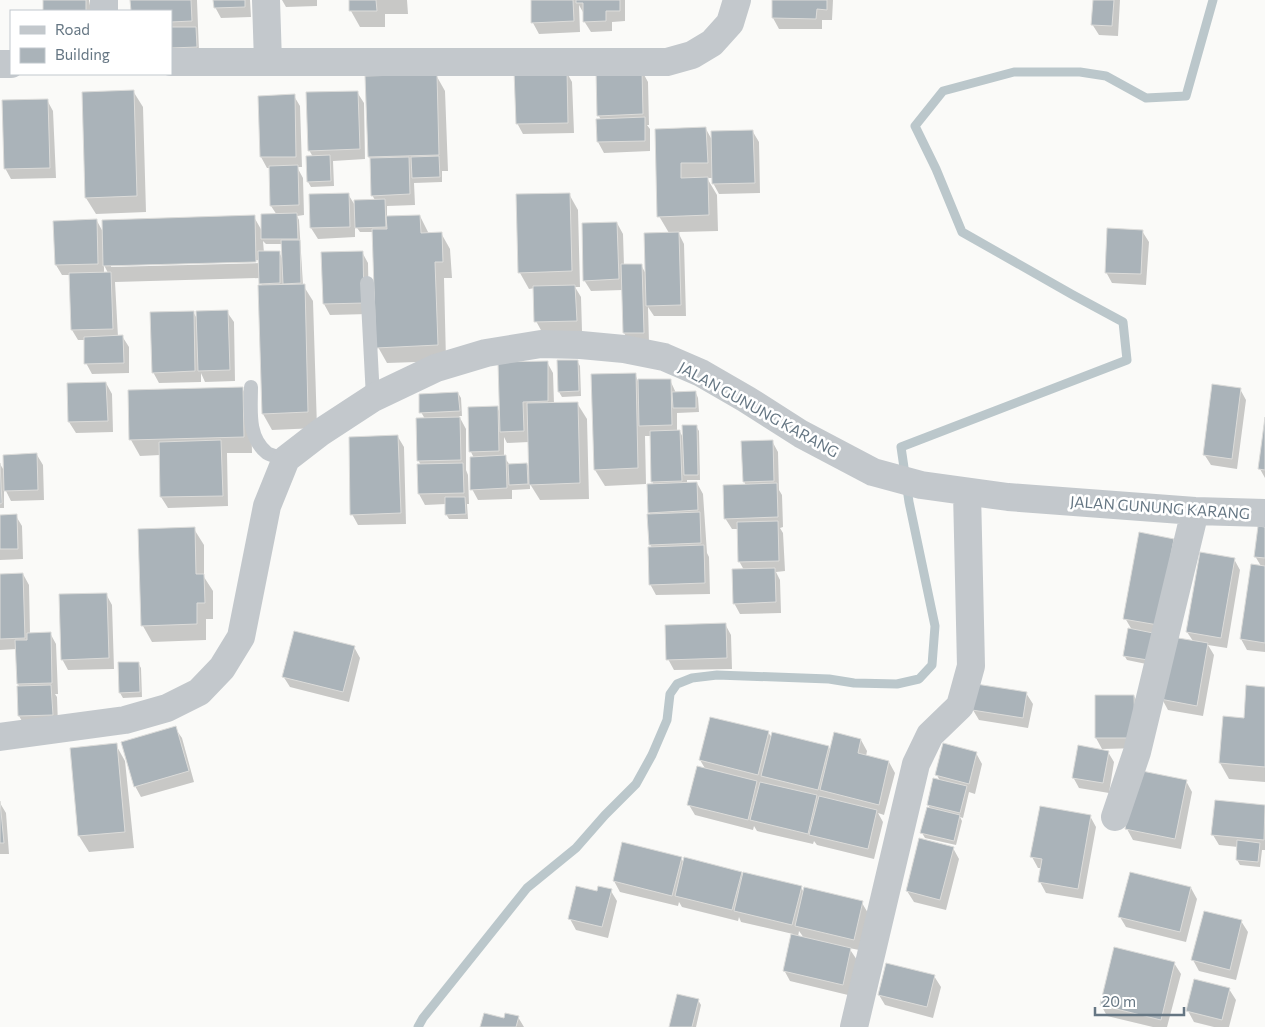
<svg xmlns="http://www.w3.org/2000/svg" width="1265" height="1027" viewBox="0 0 1265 1027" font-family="Commissioner,sans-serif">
  <rect width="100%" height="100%" fill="#fafaf8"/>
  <path fill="#0003" fill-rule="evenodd" d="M44,0H89L91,11H44Z
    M132,0H197L199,52L171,53V11H132Z
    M215,0H250L251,17L221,18L215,7Z
    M282,0H317V6L286,7Z
    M350,0H407L408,14H385V27H360L351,11Z
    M532,0H625V21L612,22V31L591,32L584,21V14L579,5L580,32L539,34L533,23Z
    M773,0H833L832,20H822V29H779L773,18Z
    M1094,0H1120L1118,36L1099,35L1092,24Z
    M566,71L572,82L574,133L523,134L517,123Z
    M642,71L648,82L649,125H647L650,129V151L604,153L598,142L601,120L599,116Z
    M436,75L445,91L448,171H442V182L414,183L415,205L387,206V217L420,216L429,234L441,233L450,249L452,278H444L446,361L387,363L378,347L374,232H360L355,225V237L318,239L311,228L348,194L356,207L375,200L372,195V161L369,157Z
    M133,91L143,107L146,212L96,214L86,198Z
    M357,92L364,103L365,159L333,161L334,186L311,187L308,182L313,157L309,150Z
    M294,96L300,106L302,167H297L303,178L304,215L297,216L299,220L303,285L313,301L317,428L272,430L263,414L262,286L260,278L115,282L118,337L122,336L129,347V373L92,374L86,363L85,340H78L72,330L71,275H62L56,265L97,221L103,232L254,217L262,231L277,215L271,206L270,168H267L261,157L259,97ZM263,241L266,244H283V260L279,252L264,253ZM262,260V263L111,267V265ZM104,265L108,273H104Z
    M47,100L53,111L56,178L11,179L5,168Z
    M706,129L712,140L753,132L759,142L760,193L719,194L713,183V178H707L717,195L718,231L678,232L684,244L686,316H654L648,307L649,343H630L624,333L623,290L591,291L584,280L617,223L623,234L624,266L641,265L646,274L669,233L659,216L656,130Z
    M569,194L578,210L580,287H575L581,297L582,331L542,332L536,321L535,288L529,289L520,273Z
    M1142,231L1149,242L1146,285L1112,283L1106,272Z
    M362,252L368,263L369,314L330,315L324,304L323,253Z
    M193,312L198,320L227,312L234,322L235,381L205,382L201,373V382L159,383L153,372Z
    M577,361L580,366L581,396L562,397L559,392Z
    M547,362L553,373L554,404L577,403L587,419L589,499L540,500L530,484V489L512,490V499L478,500L472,489L474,458L471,452L497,407L500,413ZM504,437L507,443L529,442L530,470L527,464L510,465L504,457Z
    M635,374L638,381L670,380L676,393H696L698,398L699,412L677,413V432H680L684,439L696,426L699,431L700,480H687V484L697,483L703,494L707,553L709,557L710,594L656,595L650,584L652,548L650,544L651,515L649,512L654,485L652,481L651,436H645L646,484L605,486L595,470Z
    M106,383L112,394L113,432L76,433L69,422Z
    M242,388L251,404L252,453H227L228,506L168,508L161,497L160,455L140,456L131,440Z
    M1240,389L1246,400L1237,469L1211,465L1204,454Z
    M458,393L461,398L462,416H459L466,429V470L468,475L469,504H467L468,519H449L446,514V504L425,505L419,494L418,466L421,465L418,460L425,419L421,412Z
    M1265,426V478L1260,469Z
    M398,437L404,447L406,524L358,525L352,514Z
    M772,441L778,452L779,490L782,495L783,527L780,528L783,533L785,571L776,572L780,580L781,613L740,614L734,603L744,570L739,561L738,529H732L725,518L746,486L744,481Z
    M37,455L43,465L44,500L11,501L4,487V508H0V464L5,472Z
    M0,516H16L22,526L23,559L0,560Z
    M1265,528V652L1247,650L1241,639L1261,566L1255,556Z
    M194,529L204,545V577L213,591V619H206V640L152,642L143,626Z
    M1173,540L1180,551L1151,665L1127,660L1124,655L1132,630L1125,618Z
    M1234,559L1240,570L1227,648L1208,645L1214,655L1203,716L1168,710L1162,699L1193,641L1187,632Z
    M23,574L29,585L30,634L50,633L56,644L58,694H55L57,697L58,725L25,726L19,716L20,688L18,684L17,649L0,650V575Z
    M106,594L112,605L114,669L68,670L62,659Z
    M725,624L731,635L732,669L674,670L668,659Z
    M354,647L360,658L349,702L290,687L283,676Z
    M138,663L141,668L142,697L123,698L120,693Z
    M1265,688V782L1229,779L1220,763Z
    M1026,693L1033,704L1028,728L979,720L973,710Z
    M1134,696L1140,707V748L1102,749L1096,738Z
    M175,728L182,738L194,782L141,797L135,786Z
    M768,732L772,738L829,747L831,751L861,740L867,751L866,756L889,762L895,773L884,815L878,813L883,822L874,859L817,845L814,841L813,844L757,831L754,826L753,830L695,815L689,805L706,770L700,760Z
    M116,745L125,761L134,848L89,852L79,836L71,749Z
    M1108,752L1114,762L1109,793L1079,788L1073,777Z
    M976,753L982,764L975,794L969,792L963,818L960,817L962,821L956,845L925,838L922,833L931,809L928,805L940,781L937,775Z
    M1186,781L1192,792L1181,849L1133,840L1127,829Z
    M0,798V803L6,813L9,854H0Z
    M1216,801L1265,806V850H1262L1260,867L1240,865L1237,860L1238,847L1219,845L1213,835Z
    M1090,816L1096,827L1083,899L1046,893L1040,882L1042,868H1038L1032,857Z
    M953,848L959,859L946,910L914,902L907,891Z
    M681,858L684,863L741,873L743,877L801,887L804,893L862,903L868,913L859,950L849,948L857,960L848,995L790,981L784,970L793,934L741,922L739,917L738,921L682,907L679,902L678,906L620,892L614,881ZM799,931L804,938L798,937Z
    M1191,888L1197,899L1186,942L1126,927L1120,917Z
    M611,891L617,901L608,938L576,930L570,919L597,893Z
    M1241,921L1248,932L1236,980L1199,971L1193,960Z
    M1174,963L1181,974L1167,1027H1153L1107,1016L1101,1005Z
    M934,976L941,987L933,1018L885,1005L879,995Z
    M1229,989L1236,1000L1229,1027H1214L1194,1022L1188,1011Z
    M698,1000L701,1005L696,1027H670Z
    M518,1017L524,1027H481L505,1019Z"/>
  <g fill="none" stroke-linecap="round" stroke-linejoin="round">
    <path stroke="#bbc7cb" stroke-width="9" d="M418,1027L423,1018L527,888L576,848L605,815L636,784L652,755L667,720L670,694L677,684L692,678L717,675L829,679L854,683L897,684L919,679L932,665L935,626L909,502L901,447L1127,360L1123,322L1073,295L962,232L936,169L915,126L943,91L1014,72H1080L1106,76L1146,98L1186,96L1213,0"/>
  </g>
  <path fill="#aab3b9" stroke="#dcdcda" d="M43,0H86V11H43Z
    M130,0H191L192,21L171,22V11H131Z
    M213,0H245V7L214,8Z
    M349,0H376L377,11H349Z
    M531,0H573L574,21L531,23Z
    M576,0H620V11H606V21L583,22V3H576Z
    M772,0H827V10L817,9L816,19L772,18Z
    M1093,0H1114L1112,26L1091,25Z
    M171,27H196L197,47L171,48Z
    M567,70L568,123L516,124L514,71Z
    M642,70L643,114L597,116L596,71Z
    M437,74L439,155L368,157L365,76Z
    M134,90L137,196L85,198L82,92Z
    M358,91L360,149L308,151L306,92Z
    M295,94L296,157H260L258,96Z
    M48,99L50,168L4,169L2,100Z
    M645,117V141L597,142L596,119Z
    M706,127L708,163H681V178L708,177L709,215L657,217L655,129Z
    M753,130L755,183L712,184L711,131Z
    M330,155L331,181L307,182L306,156Z
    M439,156L440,177L412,178L411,157Z
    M409,157L410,194L371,196L370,158Z
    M298,165L299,205L270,206L269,166Z
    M349,193L350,227L310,228L309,194Z
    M570,193L572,271L518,273L516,194Z
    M385,199L386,227L355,228L354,200Z
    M297,213L298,239H261V214Z
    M255,215L256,262L103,266L102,220Z
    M420,215L421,233L442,232L443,262H435L438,345L376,348L372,229H387L386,216Z
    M97,219L98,264L55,265L53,221Z
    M617,222L619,279L583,281L582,223Z
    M1107,228L1143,230L1141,274L1105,273Z
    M679,232L681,305L646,306L644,233Z
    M281,240H300L301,283L283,284Z
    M258,251H280V283L259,284Z
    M363,251L364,303L323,304L321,252Z
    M621,264H642L644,333H623Z
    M111,272L113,329L71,330L69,273Z
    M305,284L308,412L262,414L258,285Z
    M575,285L577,321L534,322L533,286Z
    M228,310L230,370L198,371L196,311Z
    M194,311L195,371L152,373L150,312Z
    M123,335L124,363L84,364V337Z
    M557,360H578L579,391L558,392Z
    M548,361V401L523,402L524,431L500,432L498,362Z
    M636,373L638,468L594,470L591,374Z
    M638,379H671L672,425L639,426Z
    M106,382L108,421L68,422L67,383Z
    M1212,384L1241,388L1232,459L1203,455Z
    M243,387L244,437L129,440L128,390Z
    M696,391V408H673L672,392Z
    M458,392L460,411L419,413V394Z
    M578,402L580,483L529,485L527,403Z
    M498,406L499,451L469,452L468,407Z
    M460,417L461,460L417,461L416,418Z
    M1265,417V470L1258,469Z
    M682,425H697L698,475H684Z
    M680,430L682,481L651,482L650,431Z
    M398,435L401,513L350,515L349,437Z
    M221,440L223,496L160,497L159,442Z
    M773,440L774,481L743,482L741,441Z
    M37,453L38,490L4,491L3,455Z
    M506,455L507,488L470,490V457Z
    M0,463L2,503L0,504Z
    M463,463L464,493L418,494L417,464Z
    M527,463L528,484L509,485L508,464Z
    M697,482L698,510L648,513L647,484Z
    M777,483L778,517L724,519L723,485Z
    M445,497H465L466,514L445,515Z
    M700,512L701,543L649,545L647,514Z
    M17,514L18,549H0V515Z
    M778,521L779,561L738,562L737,522Z
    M1258,526L1265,527V558L1254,557Z
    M195,527L196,574H204L205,603H197V624L141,626L138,529Z
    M1139,532L1174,539L1158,625L1123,619Z
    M704,545L705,583L649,585L648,547Z
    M1200,552L1235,558L1221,638L1186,632Z
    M1251,564L1265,566V643L1240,639Z
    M775,568L776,602L733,604L732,569Z
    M23,573L25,638L0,639V574Z
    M107,593L109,658L61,660L59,594Z
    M726,623L727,658L666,660L665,625Z
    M1128,628L1153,633L1148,660L1123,656Z
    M294,631L355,646L343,692L282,677Z
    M51,632L52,683L17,684L15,640H27V633Z
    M1172,637L1208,643L1197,706L1160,699Z
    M118,662H139L140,692L119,693Z
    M976,684L1027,692L1023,718L972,710Z
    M51,685L53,715L18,716L17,686Z
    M1246,685L1265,687V767L1219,763L1223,716L1244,718Z
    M1095,695H1134L1135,738H1095Z
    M710,717L769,731L758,775L699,760Z
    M176,726L189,771L134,787L121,742Z
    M772,732L829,746L818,790L761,776Z
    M834,732L861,739L858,753L889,761L879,805L820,790Z
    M117,743L125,832L78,836L70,748Z
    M943,743L977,752L969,784L935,775Z
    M1078,745L1109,751L1103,783L1072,778Z
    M697,766L757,781L748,820L687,805Z
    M1137,770L1187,780L1175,839L1125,829Z
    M933,778L967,786L960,813L927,805Z
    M760,782L817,795L808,834L750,820Z
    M819,796L877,810L868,849L809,835Z
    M1215,800L1265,805L1264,840L1211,835Z
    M0,801L4,843H0Z
    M1040,806L1091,815L1078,889L1038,882L1042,859L1030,857Z
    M927,807L960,815L954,841L920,833Z
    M919,838L954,847L940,900L906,891Z
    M1237,840L1260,843L1258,862L1236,860Z
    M622,842L682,857L672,896L613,881Z
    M684,857L742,872L732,910L675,896Z
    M743,872L802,886L792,925L734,911Z
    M1130,872L1191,887L1180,932L1118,917Z
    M576,886L597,891L598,886L612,889L602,927L568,919Z
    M804,887L863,901L854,940L795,926Z
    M1204,911L1242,920L1230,970L1191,960Z
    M791,934L851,948L843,985L783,971Z
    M1114,947L1175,962L1161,1020L1100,1005Z
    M886,963L935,975L927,1007L878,995Z
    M1194,979L1230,988L1222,1020L1186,1011Z
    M677,994L699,999L692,1027H669Z
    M484,1013L504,1018L505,1013L519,1016L516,1027H480Z"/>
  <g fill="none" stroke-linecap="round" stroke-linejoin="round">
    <path stroke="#c3c8cc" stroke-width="14" d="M367,283L373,398
      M251,387C251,410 247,437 267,453C272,456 280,457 286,459"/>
    <path stroke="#c3c8cc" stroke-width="28" d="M104,11V0
      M171,62H268L266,0
      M268,62H667L692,55L712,43L730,23L737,0
      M0,64H11
      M0,737L125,720L167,708L199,692L222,668L241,637L267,506L286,459L321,432L373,398L436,368L486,353L541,344L581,345L624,349L664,357L701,373L746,399L801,434L873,472L921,485L1008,497L1195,511L1265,513
      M1115,817L1137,752L1195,511
      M854,1027L916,764L930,735L960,706L971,666L967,492"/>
  </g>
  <g text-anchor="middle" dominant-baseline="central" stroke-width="5" stroke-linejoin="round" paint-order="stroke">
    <g font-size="15" fill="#657683" stroke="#fff">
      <text transform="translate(759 409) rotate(29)">JALAN GUNUNG KARANG</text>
      <text transform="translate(1160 507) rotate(4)">JALAN GUNUNG KARANG</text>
    </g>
  </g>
  <rect x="10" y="10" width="162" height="65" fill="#ffffff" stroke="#c1c8cd"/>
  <rect x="20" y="26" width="25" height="8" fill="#c3c8cc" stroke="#c1c8cd"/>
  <text x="55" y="35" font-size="15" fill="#657683">Road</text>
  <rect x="20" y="48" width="25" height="15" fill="#aab3b9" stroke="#c1c8cd"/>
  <text x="55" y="60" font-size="15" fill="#657683">Building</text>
  <path d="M1095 1007v8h89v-8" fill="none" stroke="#657683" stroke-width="2.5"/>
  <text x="1102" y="1007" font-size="15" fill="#657683" stroke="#ffffff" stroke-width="4" paint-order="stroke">20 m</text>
</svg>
